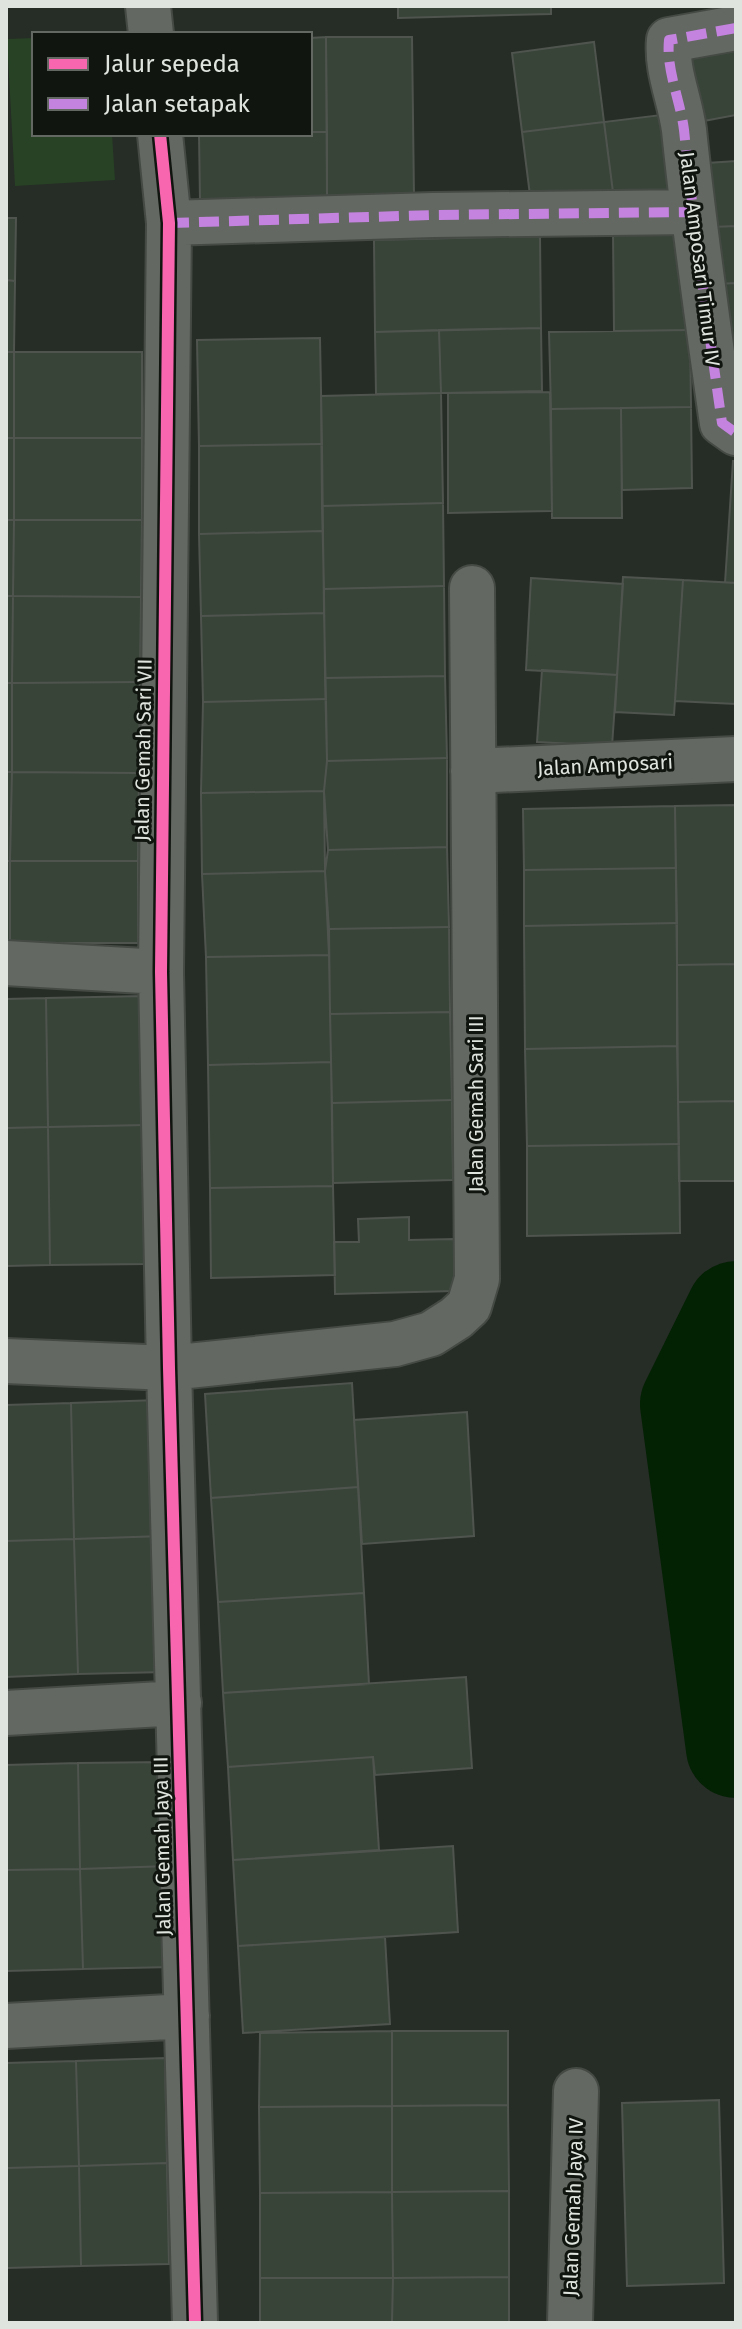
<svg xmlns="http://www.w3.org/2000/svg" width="742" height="2329" viewBox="0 0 742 2329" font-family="'Fira Sans',sans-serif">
  <rect width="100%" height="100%" fill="#262c26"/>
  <path fill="#284225" d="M34,38V134H112L115,180L15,186L7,39Z"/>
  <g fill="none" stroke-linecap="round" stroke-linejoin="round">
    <path stroke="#032103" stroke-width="100" d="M736,1311L690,1404L736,1748"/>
  </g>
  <path fill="#384438" stroke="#4f544f" stroke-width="2" d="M398,6H551V14L398,18Z
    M736,33V115L693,123L679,43Z
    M326,37L327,132H310V38Z
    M326,37H412L414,198L327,199Z
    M594,42L604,122L522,132L512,53Z
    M661,115L671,193L614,200L604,122Z
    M604,122L614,200L532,211L522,132Z
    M310,132H327V199L200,201L199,134H310Z
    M736,161V226L712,227L707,163Z
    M6,218H16L15,281L6,280Z
    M736,226V283L716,284L712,227Z
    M688,229L690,330L614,331L613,231Z
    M540,236L541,328L375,332L374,240Z
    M6,280L15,281L14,352H6Z
    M736,283V352L721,353L716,284Z
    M541,328L542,391L441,393L439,330Z
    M439,330L441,393L376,394L375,332Z
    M690,330L691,407L551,409L549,332Z
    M320,338L322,444L199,446L197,340Z
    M6,352H14V438H6Z
    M14,352H142V438H14Z
    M550,392L552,511L448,513V393Z
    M441,393L443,503L322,506L321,396Z
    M691,407L692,488L622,490L621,408Z
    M621,408L622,518H552L551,409Z
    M6,438H14V520H6Z
    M14,438H142V520H14Z
    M322,444L323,531L199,534V446Z
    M733,461H736V583H725Z
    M443,503L444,586L324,589L322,506Z
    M6,520H14L13,596H6Z
    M14,520H142L141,597L13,596Z
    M323,531L324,613L201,616L199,534Z
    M623,577L683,580L674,715L615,712Z
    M531,578L623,584L617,675L526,670Z
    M683,580L736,583V704L675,701Z
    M444,586L445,676L325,678L324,589Z
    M6,596H13L12,683H6Z
    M13,596L141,597L140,682L12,683Z
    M324,613L326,699L203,702L201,616Z
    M542,670L617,675L612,746L537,742Z
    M445,676L447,758L327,761L325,678Z
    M140,682L139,773L12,772V683Z
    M6,683H12V772H6Z
    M326,699L327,761L324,791L201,793L203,702Z
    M447,758V847L328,850L324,791L327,761Z
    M6,772H12L10,861H6Z
    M12,772L139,773L138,861H10Z
    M324,791L325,871L202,874L201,793Z
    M736,805V964L677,965L675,806Z
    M675,806L676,868L524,870L523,809Z
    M447,847L449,927L329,929L325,871L328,850Z
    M6,861H10V943H6Z
    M10,861H138V943H10Z
    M676,868L677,923L524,926V870Z
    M325,871L329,955L206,957L202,874Z
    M677,923V1046L525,1049L524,926Z
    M449,927L450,1012L330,1014L329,929Z
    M329,955L331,1062L208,1065L206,957Z
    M736,964V1101L678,1102L677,965Z
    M144,996L146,1125L48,1127L46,998Z
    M46,998L48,1127L6,1128V999Z
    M450,1012L452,1100L332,1103L330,1014Z
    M677,1046L679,1144L527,1146L525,1049Z
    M331,1062L333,1186L210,1188L208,1065Z
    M452,1100L453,1180L333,1183L332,1103Z
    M736,1101V1181H679L678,1102Z
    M146,1125L148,1264L50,1265L48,1127Z
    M48,1127L50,1265L6,1266V1128Z
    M679,1144L680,1233L527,1236V1146Z
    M333,1186L335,1275L211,1278L210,1188Z
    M409,1217V1240L454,1239L455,1291L335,1294L334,1242H359L358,1219Z
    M352,1383L358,1487L211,1498L205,1394Z
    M158,1400L163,1536L74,1539L71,1403Z
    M71,1403L74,1539L6,1541V1405Z
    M467,1412L474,1536L362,1544L354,1420Z
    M358,1487L364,1593L218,1602L211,1498Z
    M163,1536L166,1672L78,1674L74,1539Z
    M74,1539L78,1674L6,1677V1541Z
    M364,1593L369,1684L223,1693L218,1602Z
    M466,1677L472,1768L375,1775L373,1757L228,1767L223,1693Z
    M373,1757L379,1850L233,1860L228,1767Z
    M167,1762L169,1866L80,1869L78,1763Z
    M78,1763L80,1869L6,1870V1765Z
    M453,1846L458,1932L238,1946L233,1860Z
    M169,1866L171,1967L83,1969L80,1869Z
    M80,1869L83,1969L6,1971V1870Z
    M385,1937L390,2024L243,2033L238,1946Z
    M392,2031V2106L259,2107L260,2033Z
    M392,2031H508V2105L392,2106Z
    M165,2058L167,2163L79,2166L76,2061Z
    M76,2061L79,2166L6,2168V2063Z
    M719,2100L724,2283L627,2286L622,2103Z
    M508,2105L509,2191L392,2192V2106Z
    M392,2106V2192L260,2193L259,2107Z
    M167,2163L169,2264L81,2266L79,2166Z
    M79,2166L81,2266L6,2268V2168Z
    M509,2191V2277L393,2278L392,2192Z
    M392,2192L393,2278H260V2193Z
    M509,2277V2323H392L393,2278Z
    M260,2278H393L392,2323H260Z"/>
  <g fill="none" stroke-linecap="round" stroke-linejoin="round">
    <g stroke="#454a45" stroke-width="48">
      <path id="minor" d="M148,6L151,34
        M736,28L669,40C666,70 680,99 684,130C694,228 708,326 722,423L736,433
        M160,134L169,223L161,972L169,1368L195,2323
        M169,223L433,215L691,212
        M473,771L736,759
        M6,963L161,972
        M6,1361L169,1368L395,1344L431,1334L456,1318L469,1306L477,1279L472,588
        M6,1713L179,1703
        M6,2026L187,2016
        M570,2323L576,2091"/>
    </g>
    <use href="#minor" stroke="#646863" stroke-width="44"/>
    <path stroke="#c483df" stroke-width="10" stroke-dasharray="20 10" stroke-linecap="butt" d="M736,28L669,40C666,70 680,99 684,130C694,228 708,326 722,423L736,433
      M169,223L433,215L691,212"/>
    <g stroke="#111510" stroke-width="17">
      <path id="cycleway" d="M160,134L169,223L161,972L169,1368L195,2323"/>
    </g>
    <use href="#cycleway" stroke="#f766af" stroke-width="12"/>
  </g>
  <g text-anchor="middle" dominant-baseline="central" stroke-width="6" stroke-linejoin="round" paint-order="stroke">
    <g font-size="20" fill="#dfe5de" stroke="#111510">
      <text transform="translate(700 259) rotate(83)">Jalan Amposari Timur IV</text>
      <text transform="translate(143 750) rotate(-89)">Jalan Gemah Sari VII</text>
      <text transform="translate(605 765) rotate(-3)">Jalan Amposari</text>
      <text transform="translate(476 1104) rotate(-90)">Jalan Gemah Sari III</text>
      <text transform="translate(162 1846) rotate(-91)">Jalan Gemah Jaya III</text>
      <text transform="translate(573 2207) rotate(-88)">Jalan Gemah Jaya IV</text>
    </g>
  </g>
  <rect width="742" height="2329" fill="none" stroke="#dfe5de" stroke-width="16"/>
  <rect x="32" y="32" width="280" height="104" fill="#111510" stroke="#636862" stroke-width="2"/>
  <rect x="48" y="58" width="40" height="12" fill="#f766af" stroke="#636862" stroke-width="2"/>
  <text x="104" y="72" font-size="24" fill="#dfe5de">Jalur sepeda</text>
  <rect x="48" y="98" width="40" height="12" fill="#c483df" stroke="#636862" stroke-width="2"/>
  <text x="104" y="112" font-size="24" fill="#dfe5de">Jalan setapak</text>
</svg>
